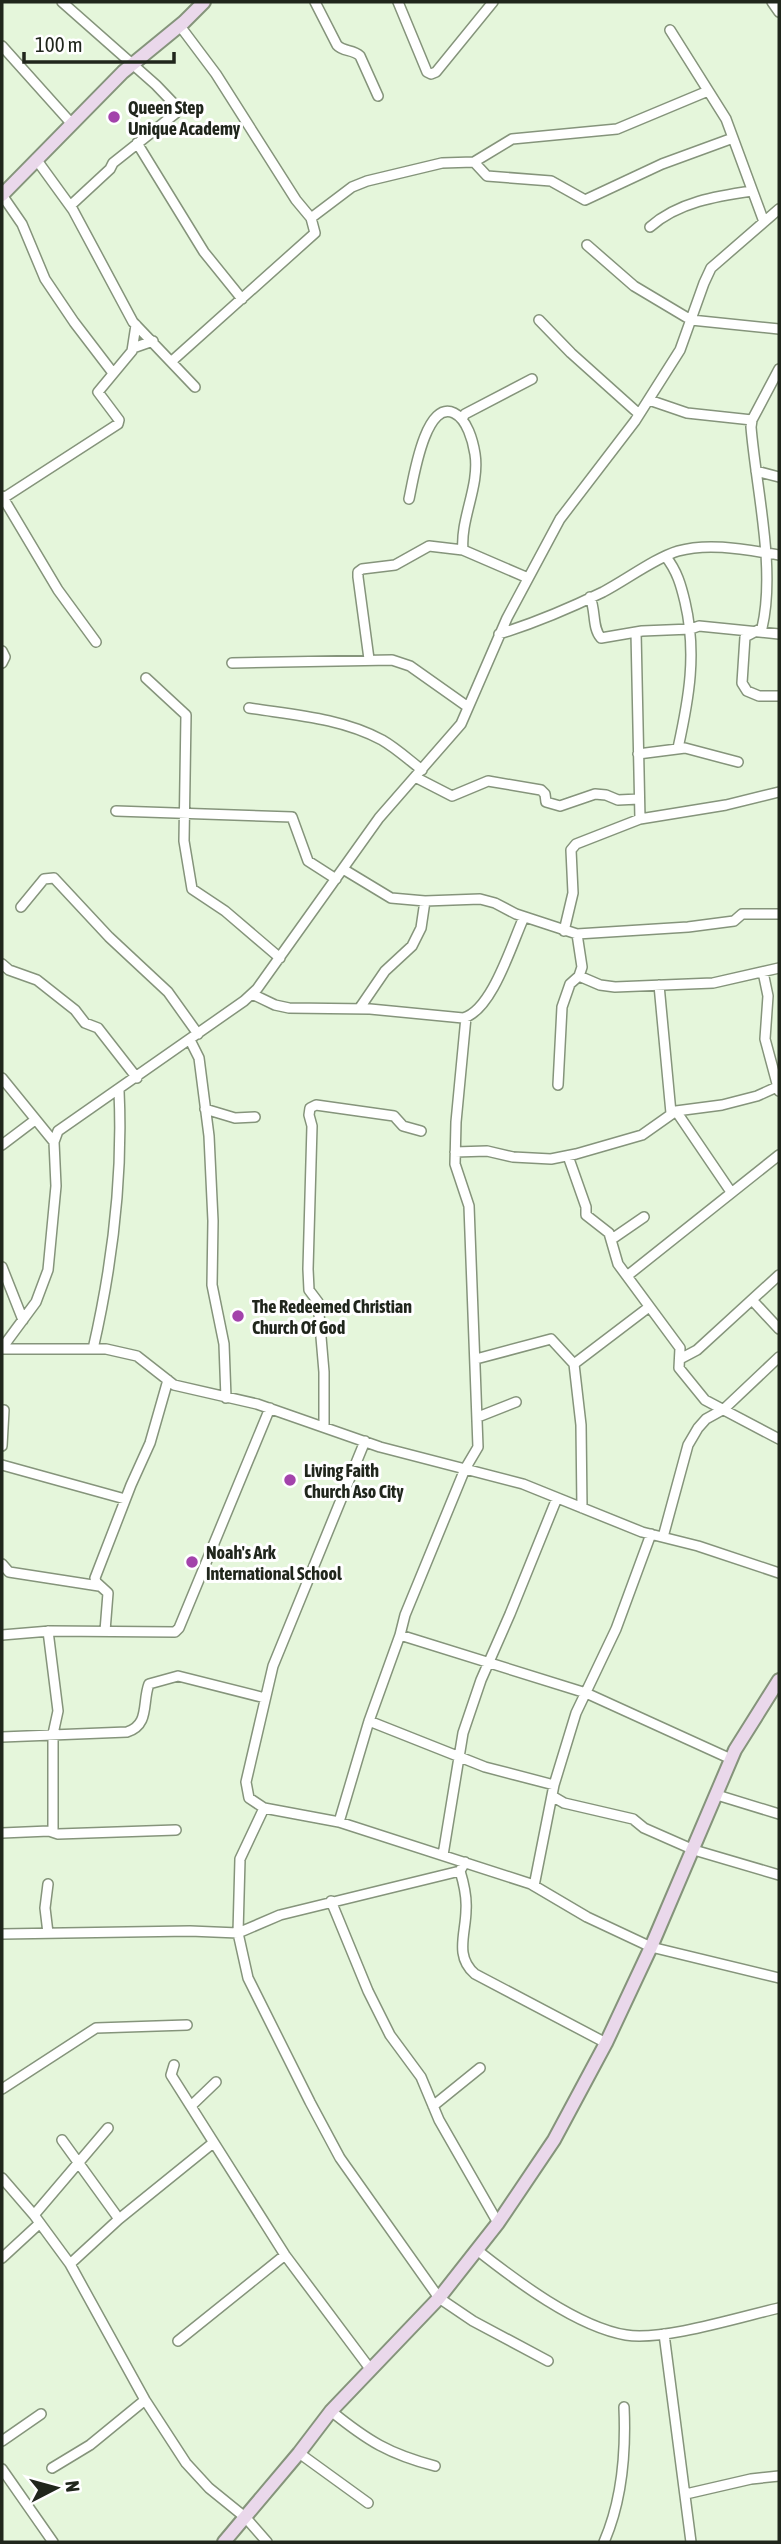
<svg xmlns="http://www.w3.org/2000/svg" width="781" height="2544" viewBox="0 0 781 2544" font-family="'Asap Condensed',sans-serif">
  <rect width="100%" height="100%" fill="#e5f6db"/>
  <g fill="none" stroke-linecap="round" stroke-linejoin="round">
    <g stroke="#85947b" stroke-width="12">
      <path id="street" d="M62,2L156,85L178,108L176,113L113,163L110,169L70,206
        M315,2L337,45C343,52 353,49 360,56L378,96
        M398,2L427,72L431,74L436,72L493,2
        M772,2L779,12
        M670,30L726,119L764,222
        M2,46L71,123
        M137,143L204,252L242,299
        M36,159L73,210L133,322L195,387
        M474,162L487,176L551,181L585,200L662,164L733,138
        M2,195L22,224L45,279L74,322L113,373
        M311,218L352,187L367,181L442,163L474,162L512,139L617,129L708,91
        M650,227C678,202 717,196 752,191
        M587,245L634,286L691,320L779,329
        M539,320L571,353L639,414
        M133,348L153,341
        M172,361L315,233L311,218L296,200L216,74L180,26
        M779,369L752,420L751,427C756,488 776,568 762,628L745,637L742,683L747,691L759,696H779
        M649,400L687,413L752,420
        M462,419L465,414L532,379
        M756,471L779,477
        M2,496L58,590L96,642
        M2,499L118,424L119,420L98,392L132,351L136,325
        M409,499C413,481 425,399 454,413C467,419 473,441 475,454C480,486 460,519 463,550
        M666,557C677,571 681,585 685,602C697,653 689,698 678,748
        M590,597C596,611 592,628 601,638L642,631L691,629L699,626L779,634
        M636,632L640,819
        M499,634C535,623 570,608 603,592C626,580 655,558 678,551C710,542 747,550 779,555
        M2,651L5,657L2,663
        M369,659L358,577V572L362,569L395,565L429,546L463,550L528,578
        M232,663L392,660L410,666L468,707
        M146,678L186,715L184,841L192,889L225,911L280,958
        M249,708C294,715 341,718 382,740C396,748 409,760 422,770
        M638,754L685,748L738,762
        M415,777L452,796L488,781L541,790L545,794L546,802L560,806L595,794L606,795L618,800L639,799
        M116,811L292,817L308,861L336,879
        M343,869L391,898L425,901L480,899L495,903L516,914L577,934L688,927L734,921L742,914H779
        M21,907L44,879L54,878L109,937L168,992L198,1034
        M564,931L573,893L571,850L576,844L640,819L726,805L779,792
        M2,964L9,970L37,980L75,1010L85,1023L98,1028L137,1078
        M763,972L768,996L765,1039L779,1091
        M579,976L600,985L615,987L713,983L779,968
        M659,985L671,1113
        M252,994L275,1005L289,1008L370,1009L463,1018C492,1011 512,943 524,917
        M359,1009L385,971L412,946L421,928L425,901
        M190,1040L199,1058L209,1136L213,1221L212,1285L224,1344L226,1398
        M2,1078L54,1142
        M558,1085L562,1007L570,984L579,976L582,967L577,934
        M205,1109L235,1118L255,1117
        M676,1111L731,1192
        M2,1145L35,1120
        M455,1152L487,1151L513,1157L551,1159L576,1154L642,1135L676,1111L722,1105L757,1096L779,1086
        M568,1156L586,1207V1215L609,1233L618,1264L680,1348L679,1368L705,1400L779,1439
        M612,1239L644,1217
        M2,1267L23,1320
        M627,1276L779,1155
        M753,1301L779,1329
        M2,1348L36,1302L48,1270L56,1186L54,1142L58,1131L244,1001L257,989L379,818L461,724L507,618L560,519L635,421L680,350L704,283L711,268L779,209
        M2,1349H106L137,1356L174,1385L257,1404L380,1447L523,1484L642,1532L698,1546L779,1573
        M93,1349C112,1266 123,1176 119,1091
        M476,1359L551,1339L574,1364
        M680,1359L697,1350L779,1275
        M478,1417L516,1402
        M324,1426V1372L318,1302L309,1290L308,1269L312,1126L309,1115L310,1108L316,1105L394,1116L403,1126L421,1131
        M365,1441L273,1666L246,1782L249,1798L264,1808L339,1822L531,1884L587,1917L651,1947L779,1978
        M2,1446L4,1410
        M2,1465L125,1499
        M582,1508L581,1425L574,1364L649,1307
        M663,1537L688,1445L698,1428L706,1419L724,1409L779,1357
        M2,1564L9,1572L99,1586
        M48,1631L58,1711L53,1734V1832
        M105,1631L108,1593L96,1582L95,1578L131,1485L150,1443L168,1380
        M2,1635L50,1631L175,1632L179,1628L270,1408
        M400,1635L586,1693L731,1759
        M369,1721L485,1767L554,1785
        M2,1737L127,1732C150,1725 142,1702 149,1684L178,1676L265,1698
        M717,1795L779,1814
        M552,1796L564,1803L633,1819L644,1828L694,1850L779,1875
        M264,1808L240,1859L238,1933L248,1978L310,2102L340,2158L439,2298L473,2321L548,2361
        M339,1822L369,1721L400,1635L405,1615L465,1469L478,1447L469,1206L455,1164L456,1122L466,1017
        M2,1833L49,1831L58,1834L176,1830
        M443,1855L463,1733L481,1680L510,1614L557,1498
        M460,1871C464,1884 467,1897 466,1910C466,1933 454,1956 475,1974L606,2043
        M534,1886L554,1785L576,1713L616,1629L651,1534
        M331,1901L368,1991L390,2035L421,2077L439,2120L498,2223
        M48,1933L45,1908L48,1884
        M2,1934L190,1931L238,1933L280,1915L460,1871L465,1862
        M174,2065L171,2075L285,2255L371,2370
        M2,2089L96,2028L187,2025
        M191,2106L216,2082
        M433,2106L480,2068
        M62,2140L119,2219
        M2,2178L34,2215L70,2264L145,2400L186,2463L209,2488L246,2518L267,2542
        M34,2215L108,2128
        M477,2250C515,2280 577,2327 626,2335C663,2341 740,2317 779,2308
        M2,2258L40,2223
        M70,2264L119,2219L213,2143
        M664,2334L691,2542
        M178,2341L285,2255
        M331,2411C368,2441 389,2454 435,2466
        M2,2441L41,2414
        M299,2453L368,2503
        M52,2468L90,2445L145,2400
        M2,2469L53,2542
        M686,2494L751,2479L779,2476
        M604,2542C622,2501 626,2452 624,2407"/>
    </g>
    <g stroke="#85947b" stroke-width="16">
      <path id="secondary" d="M2,195L123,72L184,22L204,2
        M224,2542L299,2453L331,2411L439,2298L498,2223L554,2140L606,2043L651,1947L735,1750L779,1680"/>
    </g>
    <use href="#street" stroke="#fff" stroke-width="9"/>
    <use href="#secondary" stroke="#ead8eb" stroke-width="12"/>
  </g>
  <g fill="#a343ab" stroke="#fff" stroke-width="2.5">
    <circle cx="114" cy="117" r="7"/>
    <circle cx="238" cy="1316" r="7"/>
    <circle cx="290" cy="1480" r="7"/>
    <circle cx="192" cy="1562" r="7"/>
  </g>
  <g text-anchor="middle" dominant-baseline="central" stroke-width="6" stroke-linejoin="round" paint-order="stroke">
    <g font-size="18" font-weight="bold" fill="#20261c" stroke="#fff" text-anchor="start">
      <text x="128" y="107">Queen Step<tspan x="128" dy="21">Unique Academy</tspan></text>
      <text x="252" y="1306">The Redeemed Christian<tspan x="252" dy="21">Church Of God</tspan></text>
      <text x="304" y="1470">Living Faith<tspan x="304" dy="21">Church Aso City</tspan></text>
      <text x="206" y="1552">Noah's Ark<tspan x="206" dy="21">International School</tspan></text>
    </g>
  </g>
  <rect width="781" height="2544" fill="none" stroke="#20261c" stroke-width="7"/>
  <g transform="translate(56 2488) rotate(84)" stroke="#ffffff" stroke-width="5" paint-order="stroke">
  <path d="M0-5L12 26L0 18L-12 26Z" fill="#20261c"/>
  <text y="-10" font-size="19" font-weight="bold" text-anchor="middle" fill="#20261c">N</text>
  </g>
  <path d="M24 52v10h150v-10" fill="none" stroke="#20261c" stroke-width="3.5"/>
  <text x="35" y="52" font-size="21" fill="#20261c" stroke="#ffffff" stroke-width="5" paint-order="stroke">100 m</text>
</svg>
